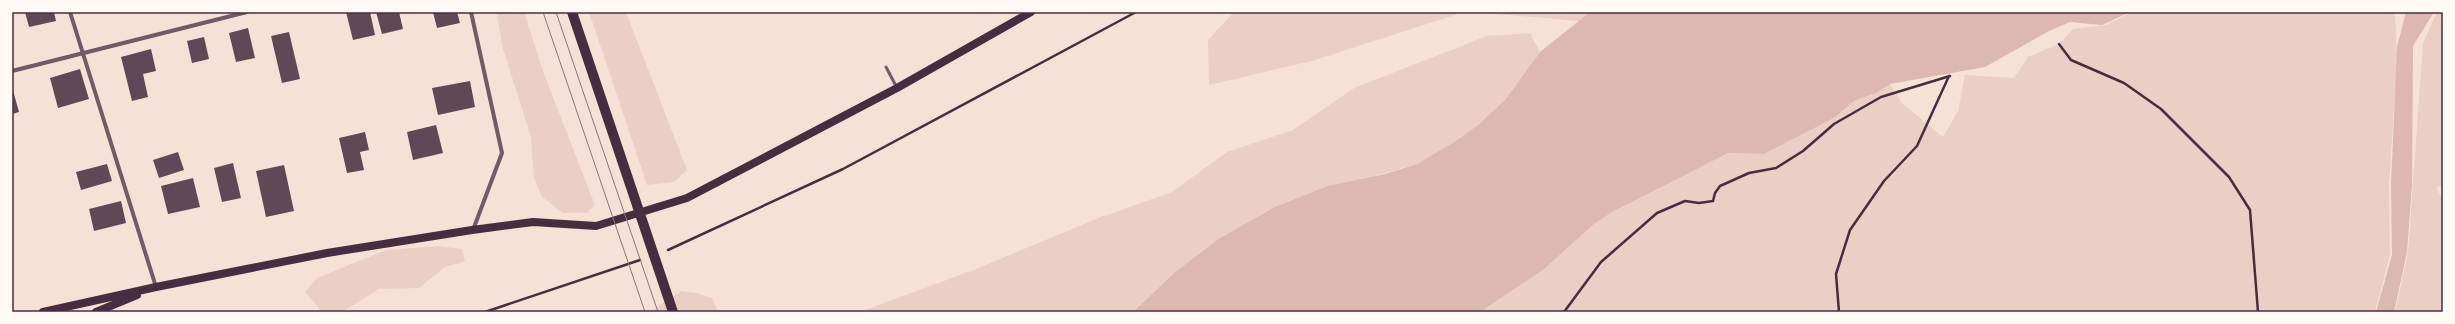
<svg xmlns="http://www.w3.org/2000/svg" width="2455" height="324" viewBox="0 0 2455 324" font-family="'Nunito Sans',sans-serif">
  <rect width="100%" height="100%" fill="#f7e1d7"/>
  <path fill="#ebcfc5" d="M497,12H524L544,74L595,205L587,213H563L542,197L534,178L531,137L502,46Z
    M589,12H626L687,170L674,182L647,185Z
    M1234,12H1464L1312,61L1209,85L1208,40Z
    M1474,12H1590L1579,21Z
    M2132,12H2395L2397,63L2389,184L2390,255L2375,312H1480L1543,270L1594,224L1627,203L1728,153L1764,154L1834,118L1854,101L1876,93L1890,84L1902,103L1943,137L1958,111L1965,75L2014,78L2028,57L2059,44L2073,29L2106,25Z
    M2437,12H2443V184L2436,188L2443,199V312H2395L2408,252L2423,43Z
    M1530,33L1540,52L1505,100L1478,125L1454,142L1417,164L1359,180L1217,240L1174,273L1133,312H860L976,269L1101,217L1172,192L1227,152L1293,130L1354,88L1487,36Z
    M439,246L462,249L465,261L445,267L419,288L379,289L342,312L321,311L305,292L317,278L386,250Z
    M681,291L696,293L712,298L718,312H649Z"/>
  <path fill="#dcb8b0" d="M1590,12H2130L2102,25L2070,22L2049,31L1985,67L1890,84L1876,93L1854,101L1834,118L1764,154L1728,153L1614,211L1594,224L1543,270L1480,312H1133L1174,273L1217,240L1275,207L1328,186L1385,174L1417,164L1454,142L1478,125L1505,100L1540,52Z
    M2406,12H2434L2413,46L2412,184L2407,252L2394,312H2376L2392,255L2391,184L2397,47Z"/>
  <path fill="#644757" d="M25,12H54L56,21L29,27Z
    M346,12H370L375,35L353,40Z
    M376,12H399L403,29L382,34Z
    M433,12H457L460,23L437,28Z
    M248,28L255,58L236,62L229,33Z
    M289,32L300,79L282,83L271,36Z
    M204,37L209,59L192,63L187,41Z
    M151,49L156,71L143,74L148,97L132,101L121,57Z
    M80,69L89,99L58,108L50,78Z
    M470,81L475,107L438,115L432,88Z
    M12,87L19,112L12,114Z
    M436,125L443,153L413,160L407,132Z
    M365,132L369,150L360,152L364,170L347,173L339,138Z
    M178,152L184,170L159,178L153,160Z
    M233,163L241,198L222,202L214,168Z
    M107,164L112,181L81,190L76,172Z
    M284,165L294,211L266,217L256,171Z
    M193,178L200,207L168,214L161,186Z
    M121,201L126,223L94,231L89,209Z"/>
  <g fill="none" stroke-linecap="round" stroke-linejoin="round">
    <path stroke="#4a2c40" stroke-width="2.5" d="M2059,44L2071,60L2124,83L2161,109L2229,177L2250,210L2258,312
      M668,250L843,169L1136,12
      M485,312L640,260
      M1564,312L1601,262L1657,213L1685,201L1699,203L1713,201L1715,193L1720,186L1749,173L1776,168L1803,151L1834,124L1881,97L1950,76
      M1839,312L1836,274L1850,230L1884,181L1917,146L1949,76"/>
    <path stroke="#755966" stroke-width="3" d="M886,67L896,86"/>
    <path stroke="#755966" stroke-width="4" d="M70,12L156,287
      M471,12L502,153L473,230
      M12,71L247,12"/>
    <path stroke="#4a2c40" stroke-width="8" d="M43,312L156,287L327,253L472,230L533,222L596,226L687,198L897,88L1031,12
      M96,312L137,295"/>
    <path stroke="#4a2c40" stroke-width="10" d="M572,12L673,312"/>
    <path stroke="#8f747c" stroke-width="1" d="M543,12L645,312
      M556,12L658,312"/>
  </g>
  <rect width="2455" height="324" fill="none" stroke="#fffaf5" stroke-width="26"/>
  <rect x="13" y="13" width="2429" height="298" fill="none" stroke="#4a2c40" stroke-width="1.5"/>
</svg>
